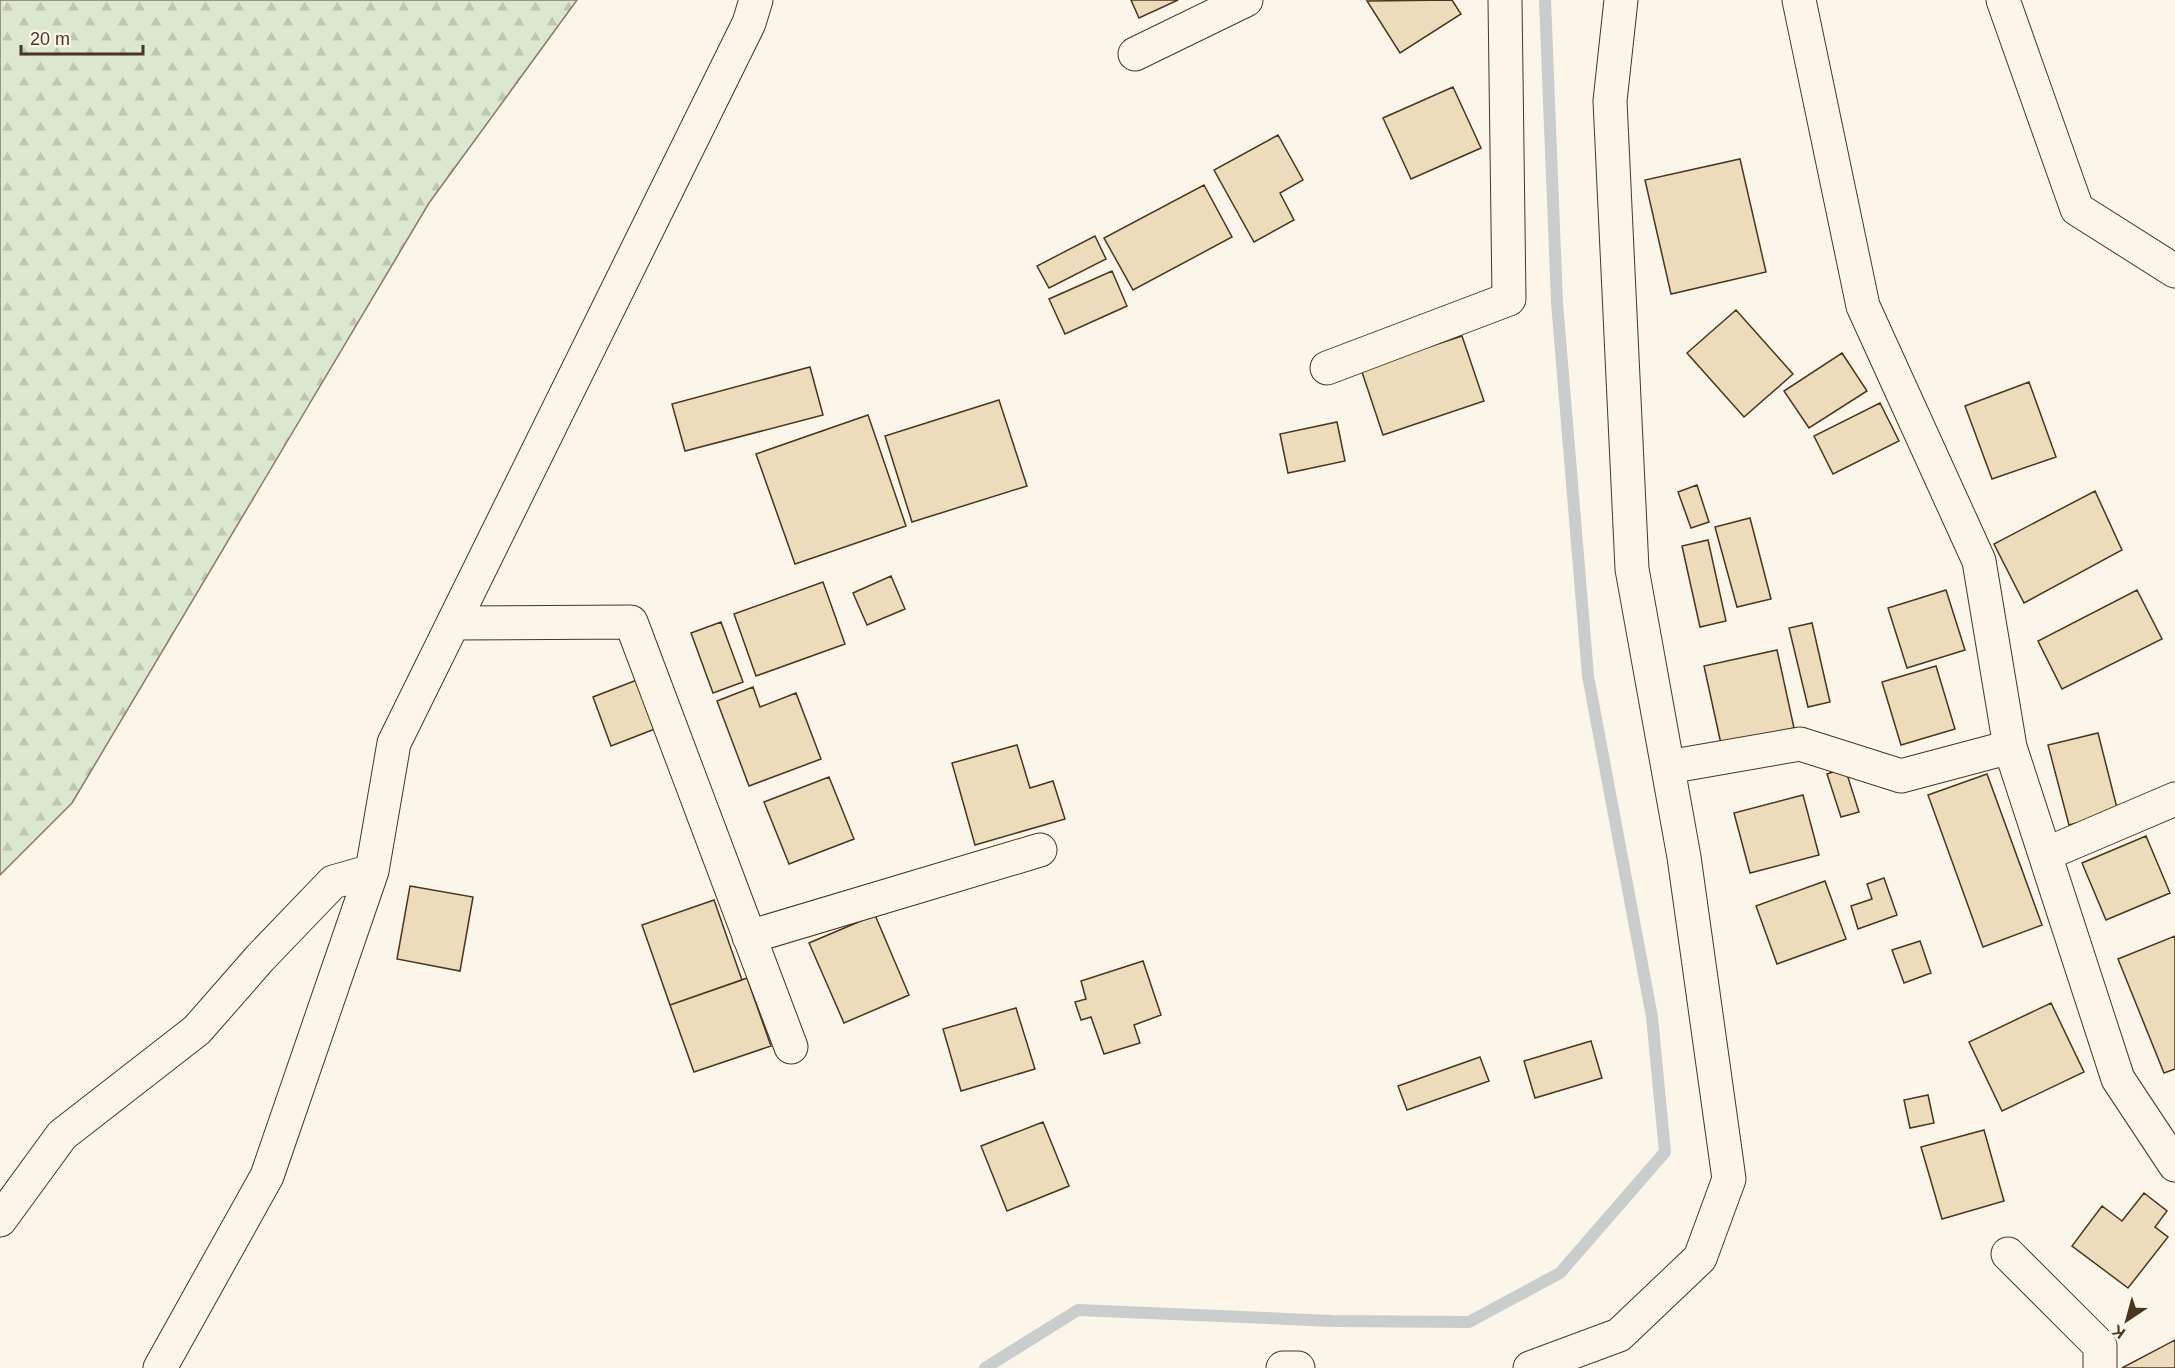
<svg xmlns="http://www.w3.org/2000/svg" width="2175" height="1368" viewBox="0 0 2175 1368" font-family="Arial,sans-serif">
  <defs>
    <pattern id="forest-firs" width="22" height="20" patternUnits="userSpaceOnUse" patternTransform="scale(1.5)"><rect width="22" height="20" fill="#dce7d0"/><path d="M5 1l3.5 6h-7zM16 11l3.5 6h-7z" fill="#bec7b2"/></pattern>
  </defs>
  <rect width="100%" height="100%" fill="#fbf6e9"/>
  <path fill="url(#forest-firs)" stroke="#887966" stroke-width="1.5" d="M0,0H577L429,203L72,803L0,875Z"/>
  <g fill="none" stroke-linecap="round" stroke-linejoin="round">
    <path stroke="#c9cecd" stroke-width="12" d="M985,1368L1078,1310L1333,1321L1469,1322L1560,1273L1665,1152L1652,1017L1588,676L1557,303L1545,0"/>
  </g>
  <path fill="#ecdcbc" stroke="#4a3520" stroke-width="1.5" d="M1131,0H1178L1139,18Z
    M1452,0L1461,14L1400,53L1367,1Z
    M1453,87L1481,148L1411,179L1383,118Z
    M1278,135L1303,180L1280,193L1294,220L1254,242L1214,170Z
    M1740,159L1766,272L1671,294L1645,180Z
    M1204,185L1232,237L1133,290L1104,238Z
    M1095,236L1106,259L1049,288L1037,266Z
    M1112,271L1127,306L1065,334L1049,299Z
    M1736,310L1793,374L1744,417L1687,353Z
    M1462,336L1484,401L1383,435L1361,369Z
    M1842,353L1867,391L1809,428L1784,391Z
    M810,367L823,415L685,451L672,404Z
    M2029,382L2056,457L1992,479L1965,406Z
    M999,400L1027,486L912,522L885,436Z
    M1880,403L1899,441L1833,474L1814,436Z
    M868,415L906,526L795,564L756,454Z
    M1337,422L1345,461L1288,473L1280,434Z
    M1697,485L1709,522L1691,528L1678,492Z
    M2095,491L2122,550L2024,603L1994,544Z
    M1750,518L1771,599L1737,607L1715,527Z
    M1708,540L1726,621L1700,627L1682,546Z
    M891,576L905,609L867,625L853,593Z
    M823,582L845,644L756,676L734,614Z
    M1946,590L1965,650L1907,668L1888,608Z
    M2137,590L2162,639L2062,689L2038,641Z
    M721,622L743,682L713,693L691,633Z
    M1812,623L1830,702L1808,707L1789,628Z
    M1777,650L1794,728L1721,744L1704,666Z
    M1936,666L1955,729L1901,745L1882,682Z
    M642,678L660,727L611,746L593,697Z
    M753,687L760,707L796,693L821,759L749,786L717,701Z
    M2098,733L2118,812L2069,825L2048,745Z
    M1017,745L1030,788L1053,781L1065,819L975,845L952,763Z
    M1845,768L1859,812L1841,817L1827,774Z
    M1987,774L2042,925L1983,947L1928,795Z
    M829,777L854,839L789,864L764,802Z
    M1803,795L1819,855L1750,873L1734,813Z
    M2146,836L2170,893L2106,920L2082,863Z
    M1884,878L1897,915L1858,929L1851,906L1872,899L1867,884Z
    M1825,881L1846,939L1777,964L1756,906Z
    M410,886L473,897L460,971L397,959Z
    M714,900L742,980L670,1005L642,925Z
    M875,915L909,995L844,1023L809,943Z
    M2175,936V1069L2164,1073L2118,959Z
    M1920,941L1931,973L1904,983L1892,950Z
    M1143,961L1161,1015L1134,1025L1140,1043L1104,1054L1091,1017L1081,1020L1075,1002L1086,999L1081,981Z
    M747,978L771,1046L694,1072L670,1005Z
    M2051,1003L2084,1072L2002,1111L1969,1042Z
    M1016,1008L1035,1069L961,1091L943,1029Z
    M1591,1041L1602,1078L1535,1098L1524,1061Z
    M1480,1057L1489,1081L1407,1110L1398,1086Z
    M1928,1095L1934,1123L1910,1128L1904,1100Z
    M1043,1122L1069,1186L1007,1211L981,1146Z
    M1984,1130L2004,1201L1942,1219L1921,1147Z
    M2144,1193L2167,1211L2155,1227L2168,1237L2128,1288L2072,1246L2102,1206L2122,1221Z
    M2175,1340V1368H2122Z"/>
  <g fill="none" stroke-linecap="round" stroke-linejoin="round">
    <g stroke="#4a3520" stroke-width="35">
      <path id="minor" d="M1799,0L1863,306L1979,561L2010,747L2118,1079L2175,1165
        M2003,0L2077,209L2175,271
        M1135,54L1246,0
        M1327,368L1509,299L1505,0
        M453,623L631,622L791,1047
        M1668,767L1800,744L1901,776L2010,747
        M2046,854L2175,799
        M749,937L1040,850
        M0,1220L62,1135L197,1030L260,958L333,882L372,871
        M2008,1254L2100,1346V1368
        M160,1368L267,1176L372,871L394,743L749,23L756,0
        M1283,1368H1298
        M1530,1368L1619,1335L1700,1258L1729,1179L1684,857L1632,569L1610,101L1621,0"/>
    </g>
    <use href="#minor" stroke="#fbf6e9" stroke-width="33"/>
  </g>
  <g transform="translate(2127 1320) rotate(216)" stroke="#fbf6e9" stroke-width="4.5" paint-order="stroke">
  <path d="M0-4.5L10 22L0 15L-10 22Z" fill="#4a3520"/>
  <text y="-9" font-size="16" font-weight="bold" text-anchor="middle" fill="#4a3520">K</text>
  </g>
  <path d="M21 45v9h122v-9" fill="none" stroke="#4a3520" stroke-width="3"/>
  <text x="30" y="45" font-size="18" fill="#4a3520" stroke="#fbf6e9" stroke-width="4.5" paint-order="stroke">20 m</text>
</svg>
